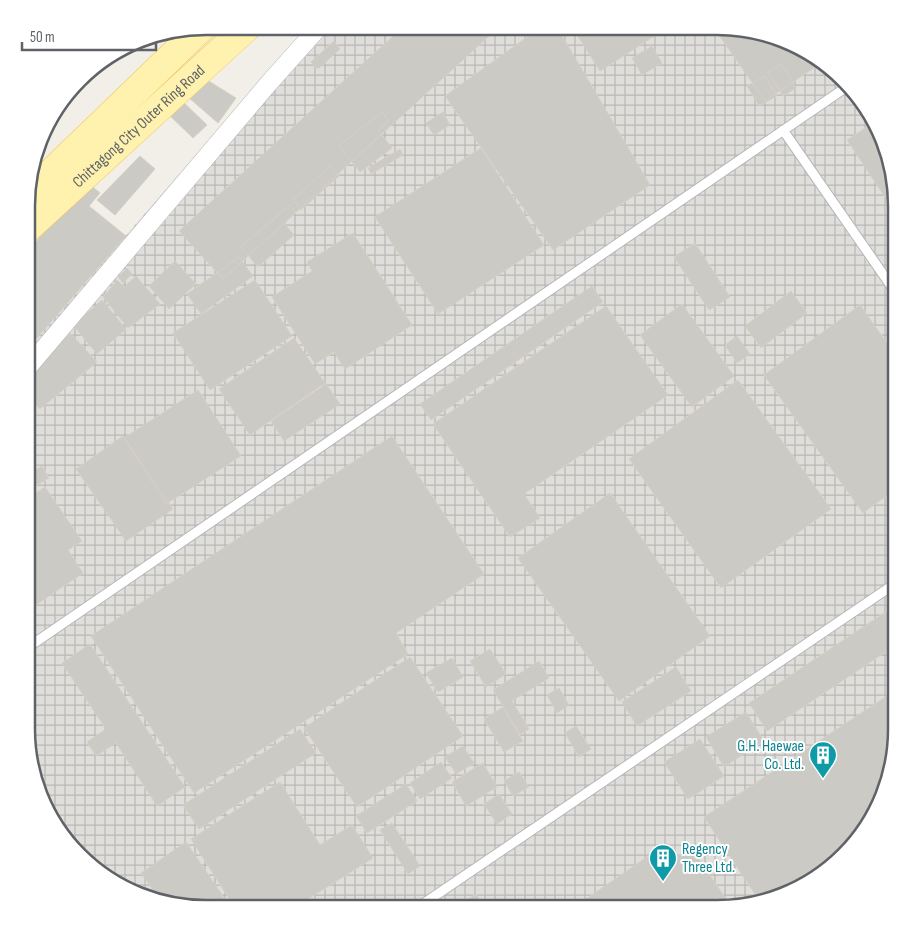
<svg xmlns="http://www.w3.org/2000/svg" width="923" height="935" viewBox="0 0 923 935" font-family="'Sofia Sans Condensed',sans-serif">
  <defs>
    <pattern id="industrial-grid" width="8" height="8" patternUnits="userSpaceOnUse" patternTransform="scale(1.25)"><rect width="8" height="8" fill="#e0deda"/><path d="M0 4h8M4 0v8" fill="none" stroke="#b9b8b5"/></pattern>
  </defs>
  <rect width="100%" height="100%" fill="#f1efe8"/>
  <path fill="url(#industrial-grid)" d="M307,27L741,28L807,50L860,97L887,148L896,194V741L873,819L826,872L775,899L729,908H194L116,885L63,838L36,787L27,741L29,347Z"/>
  <path fill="#cccac5" stroke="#d6d1c6" d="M403,27H499L223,279L179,231Z
    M541,27H557L650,185L553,250L445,96Z
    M572,27L667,28L600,71Z
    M714,28H741L807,50L821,63L765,101Z
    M334,41L340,49L318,69L311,62Z
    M652,46L662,63L642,75L632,58Z
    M782,64L796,88L783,96L768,72Z
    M765,76L777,96L759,106L747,86Z
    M207,80L236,98L218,123L188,97Z
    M180,99L207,125L193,138L165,111Z
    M382,112L389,121L378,130L392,148L360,172L339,146Z
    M443,112L450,125L434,135L426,123Z
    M874,122L887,148L895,190L885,197L847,140Z
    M481,148L544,245L438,314L375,217Z
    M400,149L403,155L371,174L368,168Z
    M140,156L155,169L115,215L97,200Z
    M330,166L339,176L301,210L293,200Z
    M87,182L100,193L89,206L126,236L37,338L29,331V250Z
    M290,205L296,213L284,223L294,235L258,267L241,247Z
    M353,233L412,325L345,369L334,352L315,364L272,297L312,271L307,262Z
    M695,243L730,297L709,310L674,257Z
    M239,257L253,276L201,314L187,294Z
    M175,261L196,284L169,309L149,286Z
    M127,268L132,274L123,283L118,277Z
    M136,276L160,304L128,328L103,297L117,280L124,287Z
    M255,280L292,336L210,390L173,333Z
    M592,286L603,302L431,420L420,404Z
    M791,291L807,313L761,348L745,326Z
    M102,300L126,329L97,354L73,325Z
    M682,304L734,376L692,407L640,335Z
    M860,305L896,356V489L863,513L764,375Z
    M606,306L668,395L524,494L540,518L510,537L433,424Z
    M70,333L97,362L40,409L28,396L29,375Z
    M737,336L750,354L737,363L725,345Z
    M294,338L325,383L250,435L219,389Z
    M738,380L831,509L721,588L629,459Z
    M326,384L340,404L284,441L271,421Z
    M198,390L241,456L166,504L124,438Z
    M28,403L36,414L28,420Z
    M123,436L173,509L126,541L76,469Z
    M392,436L484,574L396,633L408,654L194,793L91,636Z
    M42,466L49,478L32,488L28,480V474Z
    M45,487L82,541L68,550L83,573L27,611L28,498Z
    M610,493L710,636L619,701L518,558Z
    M896,605V645L767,731L749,703Z
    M90,644L185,787L157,806L116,743L96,756L87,742L106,729L62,663Z
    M490,649L506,674L486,687L470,661Z
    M410,657L463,736L357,807L304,728Z
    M452,658L463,677L438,692L426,673Z
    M539,661L549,678L512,701L529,729L520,735L493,690Z
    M676,667L691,691L637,726L622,702Z
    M559,688L569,705L557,713L547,695Z
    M896,690V741L873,819L826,872L775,899L760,902L704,817Z
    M503,707L523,741L504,752L484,719Z
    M746,712L764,741L724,767L706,737Z
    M576,726L591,749L579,757L565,733Z
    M300,729L316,753L199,829L183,805Z
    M700,739L724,776L688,799L664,762Z
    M463,746L474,763L456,774L445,757Z
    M441,762L452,778L420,799L410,783Z
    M483,763L497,787L466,806L452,782Z
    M519,772L529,787L513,796L504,781Z
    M280,782L320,845L352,825L373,858L294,908H235L191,839Z
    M406,784L417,801L367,833L356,816Z
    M499,794L512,814L497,824L484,804Z
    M392,823L420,866L408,874L380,830Z
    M186,842L231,908H194L158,897L141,873Z
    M667,843L676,857L691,847L732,908H573Z
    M476,894L484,907L482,908H455Z"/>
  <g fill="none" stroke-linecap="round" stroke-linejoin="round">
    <g stroke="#b5b8bc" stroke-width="11">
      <path id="lane" d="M783,130L896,293
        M27,648L848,86
        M417,908L896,583"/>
    </g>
    <g stroke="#b5b8bc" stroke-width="19">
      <path id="street" d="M29,366L269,83L319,27"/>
    </g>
    <g stroke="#f2c960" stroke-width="29">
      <g id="primary">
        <path d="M30,193L202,27"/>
        <path id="s1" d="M29,227L248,26"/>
      </g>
    </g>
    <use href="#lane" stroke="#fff" stroke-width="9"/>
    <use href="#street" stroke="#fff" stroke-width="18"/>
    <use href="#primary" stroke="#fff2af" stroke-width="28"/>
  </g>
  <defs>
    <g id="building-pin" transform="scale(1.4375)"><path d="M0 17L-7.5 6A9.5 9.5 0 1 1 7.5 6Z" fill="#0f9aa8" stroke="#fff"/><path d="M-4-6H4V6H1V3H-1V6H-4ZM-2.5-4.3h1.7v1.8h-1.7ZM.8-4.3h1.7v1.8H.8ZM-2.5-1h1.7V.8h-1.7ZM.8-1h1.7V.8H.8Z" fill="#fff"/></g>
  </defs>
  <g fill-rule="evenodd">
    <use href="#building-pin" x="823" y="755"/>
    <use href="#building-pin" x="663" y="858"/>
  </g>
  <g text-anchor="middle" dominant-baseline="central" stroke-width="4" stroke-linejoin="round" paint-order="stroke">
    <g font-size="16" fill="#5f6368" stroke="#fff">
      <text stroke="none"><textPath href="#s1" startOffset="149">Chittagong City Outer Ring Road</textPath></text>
    </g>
    <g font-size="16" fill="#0d838f" stroke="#fff" text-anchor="end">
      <text x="804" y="746">G.H. Haewae<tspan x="804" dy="18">Co. Ltd.</tspan></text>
      <text x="682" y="849" text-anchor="start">Regency<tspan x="682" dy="18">Three Ltd.</tspan></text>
    </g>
  </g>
  <path d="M0 0H923V935H0ZM206 35H717A171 171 0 0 1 888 206V729A171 171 0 0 1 717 900H206A171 171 0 0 1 35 729V206A171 171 0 0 1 206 35Z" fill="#fff" fill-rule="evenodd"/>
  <path fill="none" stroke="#5f6368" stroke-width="2.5" d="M206 35H717A171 171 0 0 1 888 206V729A171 171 0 0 1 717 900H206A171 171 0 0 1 35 729V206A171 171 0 0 1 206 35Z"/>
  <path d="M22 42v8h134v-8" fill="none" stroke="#5f6368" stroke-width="2.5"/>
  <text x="30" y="42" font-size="15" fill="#5f6368" stroke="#ffffff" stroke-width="4" paint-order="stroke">50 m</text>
</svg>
